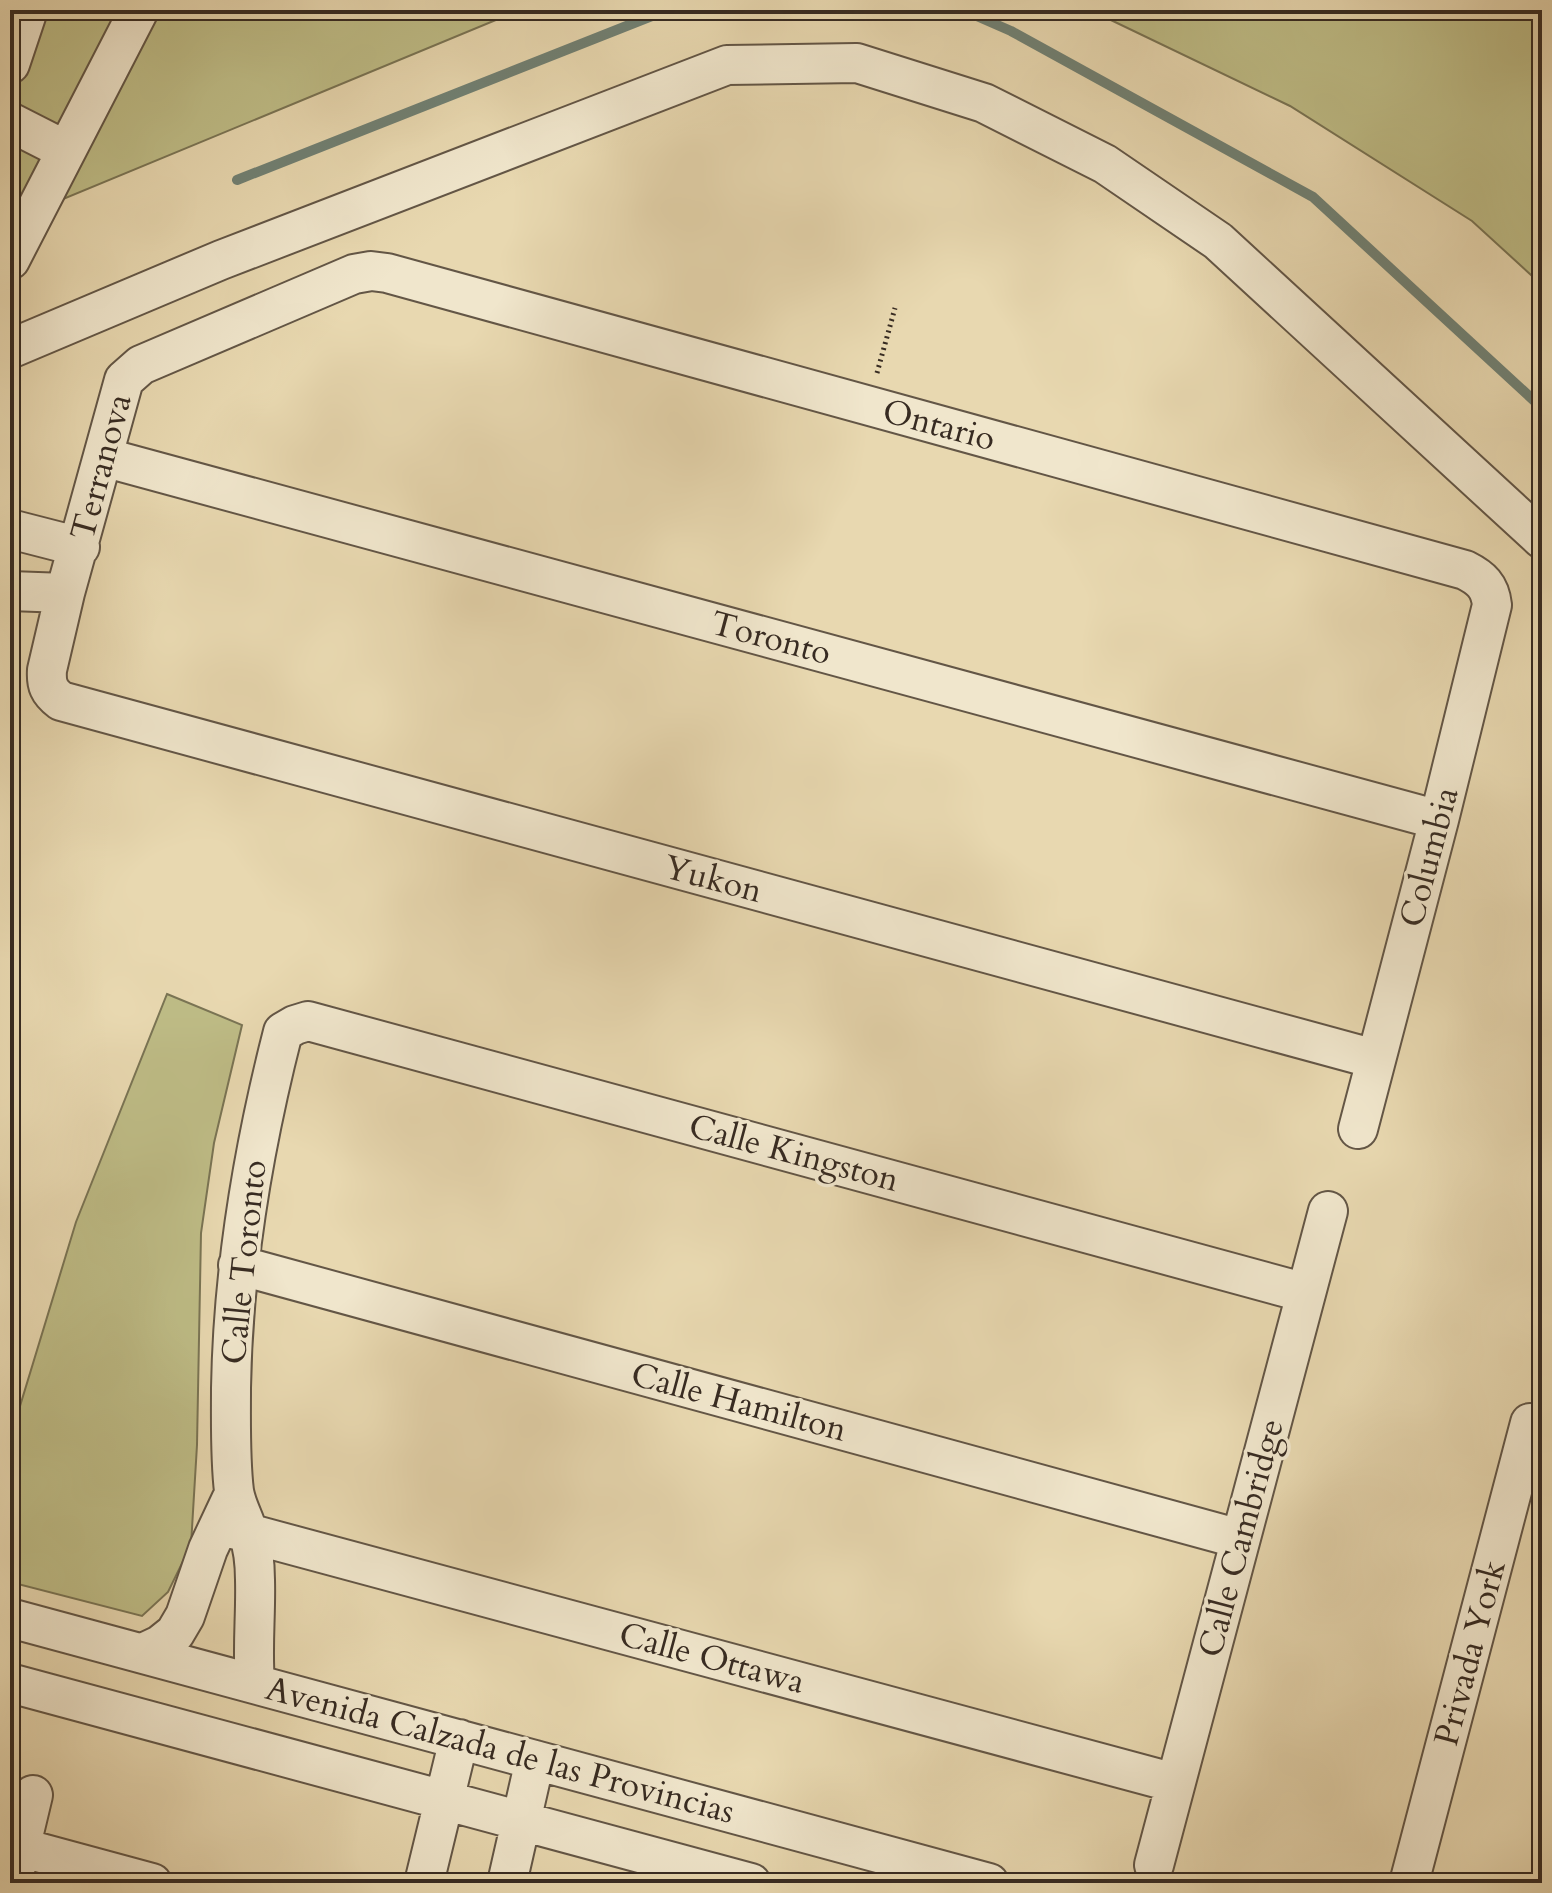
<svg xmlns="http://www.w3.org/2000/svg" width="1552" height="1893" viewBox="0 0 1552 1893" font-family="Cardo,serif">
  <rect width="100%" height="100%" fill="#e8d8b0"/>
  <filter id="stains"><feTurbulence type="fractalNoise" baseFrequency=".0025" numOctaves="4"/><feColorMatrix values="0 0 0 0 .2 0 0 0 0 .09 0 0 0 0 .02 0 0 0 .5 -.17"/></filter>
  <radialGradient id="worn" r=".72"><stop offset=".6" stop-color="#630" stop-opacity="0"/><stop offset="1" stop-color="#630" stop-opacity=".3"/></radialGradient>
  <path fill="#bebc86" stroke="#7a7454" stroke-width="2" d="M10,10H520L10,221Z
    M1090,10H1542V285L1472,221L1290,106Z
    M167,994L242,1025L214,1143L201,1233L197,1445L191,1545L168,1592L142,1616L10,1582V1439L76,1222Z"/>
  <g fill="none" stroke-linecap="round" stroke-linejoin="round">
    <path stroke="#718174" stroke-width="10" d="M963,10L1011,31L1313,197L1542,408
      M237,180L667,10"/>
    <g stroke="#635646" stroke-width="42">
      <path id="street" d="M10,64L28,10
        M10,122L65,150
        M10,260L139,10
        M10,349L221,260L727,65L857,63L984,103L1105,164L1218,241L1542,539
        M103,457L1439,820
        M10,529L80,547
        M10,591L65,593
        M1358,1129L1439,820L1492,605C1490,586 1481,578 1465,570L387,273L371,271L354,274L141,365L124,380L65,593L47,670C46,685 49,692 61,701L1375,1059
        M238,1265L1240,1539
        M229,1528L1175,1783
        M10,1618L989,1883
        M143,1653L160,1645L175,1633L185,1616L208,1549L231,1500
        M10,1683L751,1883
        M255,1683C252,1648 256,1615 255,1580C255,1564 253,1547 248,1532C244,1518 236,1505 234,1491C230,1458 231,1422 231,1388C233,1266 253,1149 283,1032L295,1025L308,1021L1306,1293
        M19,1847L152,1883
        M1154,1865L1328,1211
        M12,1883L33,1795
        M424,1883L459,1739
        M507,1883L535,1760
        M1409,1883L1530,1423L1542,1434"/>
    </g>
    <path stroke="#372b22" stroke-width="5" stroke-dasharray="2 4" stroke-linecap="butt" d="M877,373L895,308"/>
    <use href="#street" stroke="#f0e6cc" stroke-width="38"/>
  </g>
  <g text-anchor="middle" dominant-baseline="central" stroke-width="7" stroke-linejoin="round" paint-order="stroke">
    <g font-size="34" fill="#372b22" stroke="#f0e6cc">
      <text transform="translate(939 425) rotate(15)">Ontario</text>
      <text transform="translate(101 467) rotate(-75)">Terranova</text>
      <text transform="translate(771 638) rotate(15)">Toronto</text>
      <text transform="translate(1429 857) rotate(-75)">Columbia</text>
      <text transform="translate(713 879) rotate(15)">Yukon</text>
      <text transform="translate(794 1153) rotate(15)">Calle Kingston</text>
      <text transform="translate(244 1262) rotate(-84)">Calle Toronto</text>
      <text transform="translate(739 1402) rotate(15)">Calle Hamilton</text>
      <text transform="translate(1241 1538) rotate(-75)">Calle Cambridge</text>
      <text transform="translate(1470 1653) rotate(-75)">Privada York</text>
      <text transform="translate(712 1658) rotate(15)">Calle Ottawa</text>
      <text transform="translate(500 1750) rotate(15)">Avenida Calzada de las Provincias</text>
    </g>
  </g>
  <rect width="1552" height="1893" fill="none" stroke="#e8d8b0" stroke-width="40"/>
  <rect x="12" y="12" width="1528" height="1869" fill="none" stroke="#372b22" stroke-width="4"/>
  <rect x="20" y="20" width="1512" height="1853" fill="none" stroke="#372b22" stroke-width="2"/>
  <rect width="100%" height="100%" filter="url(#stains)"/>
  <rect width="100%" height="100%" fill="url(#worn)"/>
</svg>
